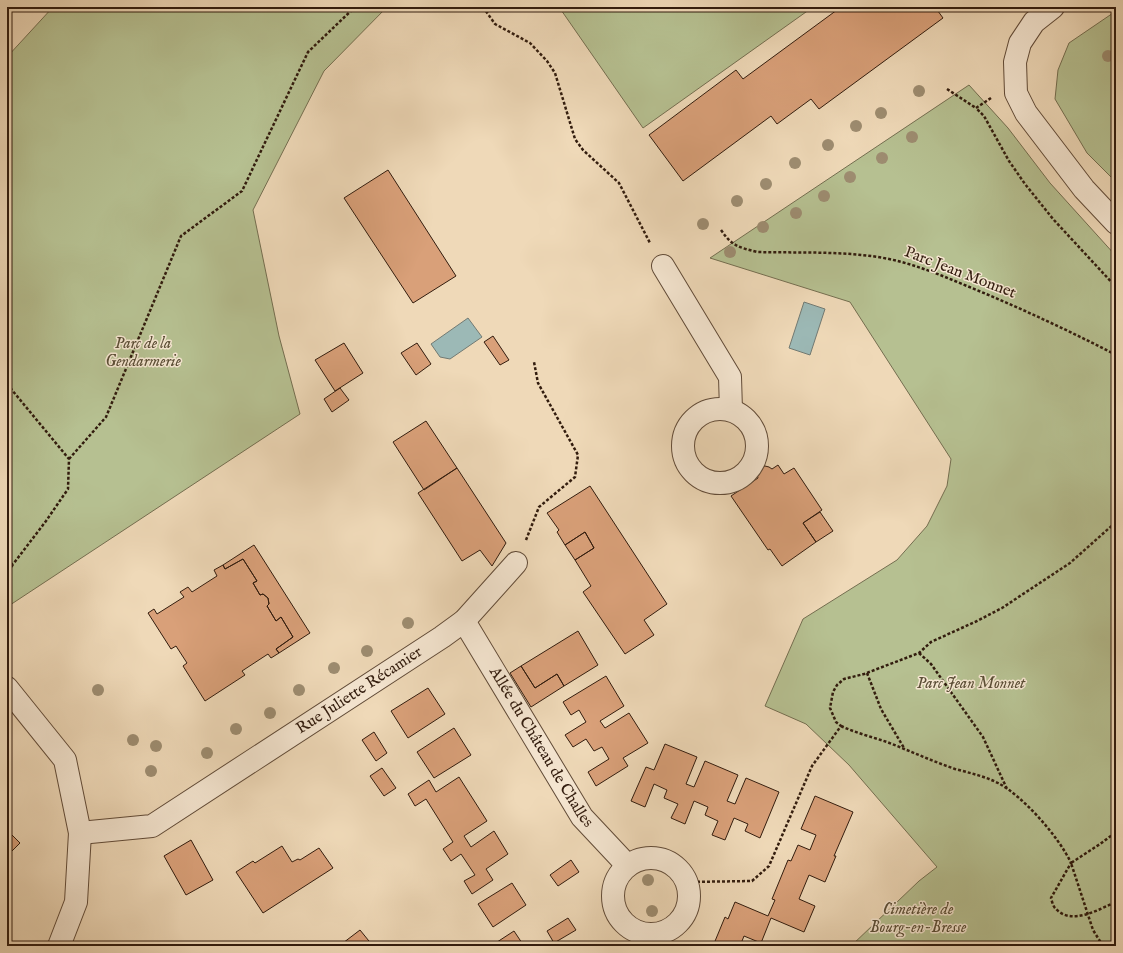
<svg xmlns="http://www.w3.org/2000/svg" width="1123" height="953" viewBox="0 0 1123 953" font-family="'IM FELL English',serif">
  <rect width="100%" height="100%" fill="#efd9b8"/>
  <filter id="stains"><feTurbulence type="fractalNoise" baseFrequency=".005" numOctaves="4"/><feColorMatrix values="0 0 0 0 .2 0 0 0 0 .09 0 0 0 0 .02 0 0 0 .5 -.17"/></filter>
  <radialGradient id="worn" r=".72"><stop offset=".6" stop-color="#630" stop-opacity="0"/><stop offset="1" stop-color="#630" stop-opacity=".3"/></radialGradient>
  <path fill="#b6c091" stroke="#746e50" d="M53,7H387L324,71L253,210L279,336L300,414L7,607V57Z
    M559,7H813L643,128Z
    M1116,11V182L1087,153L1055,99L1058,70L1069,43Z
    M969,85L1008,128L1050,183L1116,256V946H851L919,881L937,867L849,765L806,724L765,706L803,619L897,560L927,526L947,486L951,459L850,302L710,258Z"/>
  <path fill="#9cb9b6" stroke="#727a73" d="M804,302L825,309L810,355L789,348Z
    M468,318L482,337L450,359L440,357L431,344Z"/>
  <path fill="#d9a079" stroke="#321c0e" d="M841,7H935L943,18L819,109L811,99L777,124L771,116L683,181L649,135L736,70L743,79Z
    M388,170L456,276L413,303L344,198Z
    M493,336L509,360L500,365L484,342Z
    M344,343L363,373L335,391L315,360Z
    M417,343L431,364L416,375L401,353Z
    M340,388L349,400L332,412L324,399Z
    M426,421L457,468L424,490L393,442Z
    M778,465L784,474L794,468L822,510L803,523L816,542L782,566L770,549L768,550L731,496L758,478L757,474L759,468L765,466L769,467L772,469Z
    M457,468L506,543L492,566L480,550L462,561L418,493Z
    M590,486L667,604L644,620L654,635L625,654L583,592L591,586L575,560L594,548L585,532L565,545L557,532L559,530L547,513Z
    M820,512L833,531L816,542L803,523Z
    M585,532L594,548L575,560L565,545Z
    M254,545L310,633L279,653L276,649L293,637L281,617L276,621L267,606L269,604L268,598L263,594L260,595L253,583L257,581L243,559L225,569L223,565Z
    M243,559L257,581L253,583L260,595L263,594L268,598L269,604L267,606L276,621L281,617L293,637L276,649L279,653L271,658L268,654L242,671L245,675L205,701L183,666L187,663L176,646L171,649L148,613L154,609L157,614L184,597L180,592L188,587L192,592L217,576L214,570L223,565L225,569Z
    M578,631L598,665L564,686L557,674L535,688L521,666Z
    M521,666L535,688L557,674L564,686L531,707L510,673Z
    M606,676L624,706L600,721L605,728L629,713L648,743L623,758L628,766L596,786L588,772L609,759L602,747L594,751L586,739L573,747L565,735L586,722L579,710L571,715L563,702Z
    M428,688L445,714L408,738L391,711Z
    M454,728L471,755L434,778L417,752Z
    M374,732L387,753L376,761L362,740Z
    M665,744L697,757L686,784L694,787L705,761L738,775L727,801L735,804L746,778L779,792L760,838L745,831L748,824L734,818L725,840L712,835L718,821L705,815L708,807L694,801L685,824L671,818L678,804L664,798L667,790L654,784L645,807L631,801L646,767L654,770Z
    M382,768L396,788L384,796L370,776Z
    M459,777L487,821L464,836L471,847L494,831L508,854L486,869L493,880L472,894L464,881L475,875L461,854L451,861L443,849L453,842L426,799L415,806L408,794L429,780L436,792Z
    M815,796L853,812L834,856H836L825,882L809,875L799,899L815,906L804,932L771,918L761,943L744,936L740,946H713L725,917L728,919L735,902L768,916L775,900L772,899L788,860L791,861L798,845L810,850L816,835L801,829Z
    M7,830L20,843L7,856Z
    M191,840L213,880L186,895L164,856Z
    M282,846L292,862L298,859L300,860L319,848L333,868L263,913L236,872L253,861L255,863Z
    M571,860L579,872L558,886L550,875Z
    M512,883L526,905L493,927L478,904Z
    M568,918L576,930L554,943L547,931Z
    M360,930L373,946H339Z
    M514,931L524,946H491Z"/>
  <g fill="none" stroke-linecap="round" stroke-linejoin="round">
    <g stroke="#614b38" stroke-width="24">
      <g id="minor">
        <path d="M1053,7L1034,22L1020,43L1015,62L1016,93L1026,113L1084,189L1116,223"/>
        <path d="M663,266L730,377L731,410"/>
        <circle cx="720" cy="446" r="37"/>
        <path id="s1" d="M464,621L582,817L627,865"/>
        <path d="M7,688L65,760L80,833L76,902L59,946"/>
        <path id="s2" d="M80,833L152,826L442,637L464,621L516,563"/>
        <circle cx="651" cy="896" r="38"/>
      </g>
    </g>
    <path stroke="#321c0e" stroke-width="2.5" stroke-dasharray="3 2" stroke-linecap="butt" d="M483,7L495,24L530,43L547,61L555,73L575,139L583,150L619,183L650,243
      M947,89L976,108
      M991,98L976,108L984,116L1009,161L1025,184L1053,219L1116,287
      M721,230C732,246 738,247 757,252C797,253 838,251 878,257C910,262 938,274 967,286C1018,307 1068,330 1116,355
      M7,384L69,459L68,489L46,521L14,563L7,568
      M69,459L106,417L181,236L242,191L308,52L355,7
      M526,540L539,507L575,477L578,455L538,383L534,362
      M7,576L13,564
      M919,653L931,664L983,737L1007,789
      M867,673L881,709L904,748
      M841,726C856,733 872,737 887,742C910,751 932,761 955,769C970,773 984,776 998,783C1023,796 1059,837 1071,863L1051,898C1052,901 1053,907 1056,909C1072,926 1099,909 1116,902
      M687,882L752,881L769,866L812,766L841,726L836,722L830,708L833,692L837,685L844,679L864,674L919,653L931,642L977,621L1002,608L1070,563L1116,522
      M1103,946L1093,930L1071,863L1100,844L1116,832"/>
    <use href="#minor" stroke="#f5e6d1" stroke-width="22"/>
  </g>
  <g fill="#9d8c70">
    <circle cx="1108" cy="56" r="6"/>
    <circle cx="919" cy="91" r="6"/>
    <circle cx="881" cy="113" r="6"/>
    <circle cx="856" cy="126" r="6"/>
    <circle cx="912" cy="137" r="6"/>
    <circle cx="828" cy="145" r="6"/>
    <circle cx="882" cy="158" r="6"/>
    <circle cx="795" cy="163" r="6"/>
    <circle cx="850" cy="177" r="6"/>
    <circle cx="766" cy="184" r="6"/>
    <circle cx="824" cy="196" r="6"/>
    <circle cx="737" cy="201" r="6"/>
    <circle cx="796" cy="213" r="6"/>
    <circle cx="703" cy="224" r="6"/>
    <circle cx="763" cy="227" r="6"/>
    <circle cx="730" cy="252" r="6"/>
    <circle cx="408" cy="623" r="6"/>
    <circle cx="367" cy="651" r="6"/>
    <circle cx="334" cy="668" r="6"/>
    <circle cx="98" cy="690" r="6"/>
    <circle cx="299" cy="690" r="6"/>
    <circle cx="270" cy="713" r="6"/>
    <circle cx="236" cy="729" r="6"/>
    <circle cx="133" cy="740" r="6"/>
    <circle cx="156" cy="746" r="6"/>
    <circle cx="207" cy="753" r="6"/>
    <circle cx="151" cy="771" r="6"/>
    <circle cx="648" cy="880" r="6"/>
    <circle cx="652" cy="911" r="6"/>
  </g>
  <g text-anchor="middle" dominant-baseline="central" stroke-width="3" stroke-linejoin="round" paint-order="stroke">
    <g font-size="16" fill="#321c0e" stroke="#f5e6d1">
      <text transform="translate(960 273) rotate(21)">Parc Jean Monnet</text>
      <text stroke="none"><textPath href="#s2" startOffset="320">Rue Juliette Récamier</textPath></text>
      <text stroke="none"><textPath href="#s1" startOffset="148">Allée du Château de Challes</textPath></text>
    </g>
    <g font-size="16" font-style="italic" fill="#5a4d35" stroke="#f5e6d1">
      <text x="143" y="344">Parc de la<tspan x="143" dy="18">Gendarmerie</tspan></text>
      <text x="971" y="684">Parc Jean Monnet</text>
      <text x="918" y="910">Cimetière de<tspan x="918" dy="18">Bourg-en-Bresse</tspan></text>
    </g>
  </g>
  <rect width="1123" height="953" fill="none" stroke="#efd9b8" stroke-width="24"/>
  <rect x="8" y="8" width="1107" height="937" fill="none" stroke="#321c0e" stroke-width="2"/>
  <rect x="12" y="12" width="1099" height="929" fill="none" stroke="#321c0e"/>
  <rect width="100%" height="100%" filter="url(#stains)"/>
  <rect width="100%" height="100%" fill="url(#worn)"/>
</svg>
